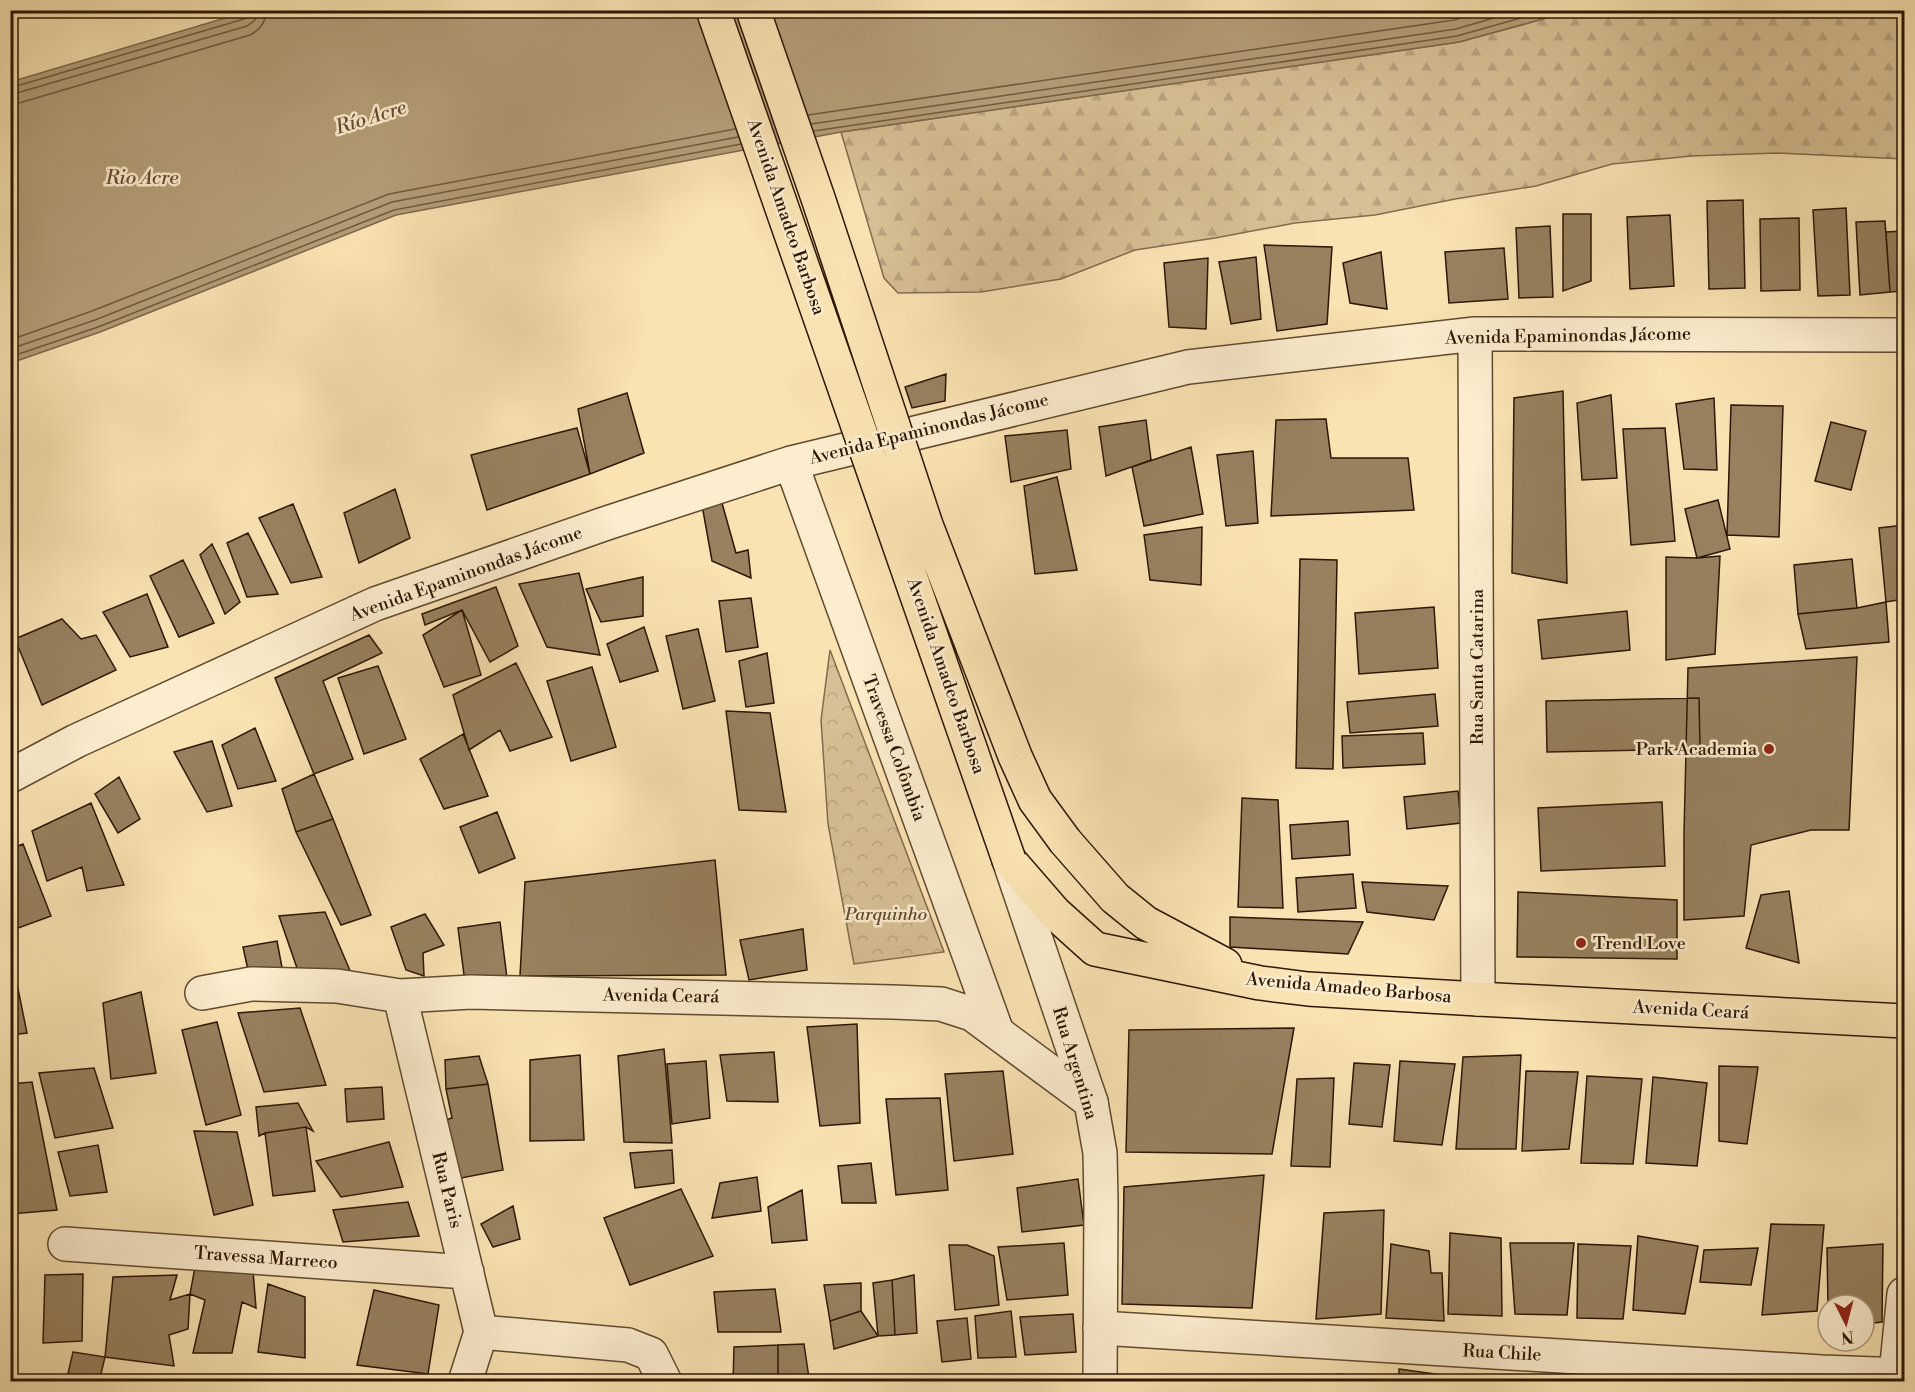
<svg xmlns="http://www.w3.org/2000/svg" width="1915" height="1392" viewBox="0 0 1915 1392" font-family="'Libre Bodoni',serif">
  <defs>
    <pattern id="forest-firs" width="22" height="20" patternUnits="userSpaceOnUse" patternTransform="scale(1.5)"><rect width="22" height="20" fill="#d7c095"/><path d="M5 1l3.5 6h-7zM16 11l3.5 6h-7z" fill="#b9a47f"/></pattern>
    <pattern id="park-crowns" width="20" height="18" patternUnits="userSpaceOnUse" patternTransform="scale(1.5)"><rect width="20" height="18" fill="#d7c095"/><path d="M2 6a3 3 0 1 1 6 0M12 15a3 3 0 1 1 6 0" fill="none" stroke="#b9a47f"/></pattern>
  </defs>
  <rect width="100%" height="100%" fill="#fae3b3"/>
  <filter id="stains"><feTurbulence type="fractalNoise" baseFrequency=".00333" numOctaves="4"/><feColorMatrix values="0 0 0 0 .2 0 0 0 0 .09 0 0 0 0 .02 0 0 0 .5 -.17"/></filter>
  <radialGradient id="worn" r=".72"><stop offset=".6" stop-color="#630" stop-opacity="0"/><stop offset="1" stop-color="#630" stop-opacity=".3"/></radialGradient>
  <path fill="url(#forest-firs)" stroke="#826c4d" stroke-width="1.5" d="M1572,11H1904V159L1776,153L1691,156L1612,164L1536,186L1455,199L1375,215L1295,223L1215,238L1135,250L1061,279L981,292L898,293L884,278L841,132L1459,42Z"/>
  <path fill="url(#park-crowns)" stroke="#826c4d" stroke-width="1.5" d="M830,650L944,952L854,964L828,824L821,720Z"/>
  <path fill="#b49e78" stroke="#7e684a" stroke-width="1.5" d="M252,10L1572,11L1459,42L841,132L396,215L100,332L11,363L10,82Z"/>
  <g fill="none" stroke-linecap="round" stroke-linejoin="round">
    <path stroke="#705a3e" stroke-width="1.5" d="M10,88L244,19L248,16L249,10
      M10,95L247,26L255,20L257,10
      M10,104L19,103L250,35C260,30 266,22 266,10
      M808,115L1454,20L1488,10
      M811,124L1456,29L1521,10
      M814,131L1457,36L1549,10
      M10,340L92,311L389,194L735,129
      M10,349L95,320L392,202L738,137
      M10,357L98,327L394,210L741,144"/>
  </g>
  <path fill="#97815f" stroke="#2c1705" stroke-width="1.5" d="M1743,200L1745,288L1709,289L1707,201Z
    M1846,208L1850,295L1818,296L1813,210Z
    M1563,214H1591V281L1563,291Z
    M1670,215L1674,286L1630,289L1627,217Z
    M1799,218L1800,290L1761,291L1760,219Z
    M1885,221L1890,292L1860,295L1856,222Z
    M1550,226L1553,297L1519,298L1516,228Z
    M1904,231V291L1890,292L1886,232Z
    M1264,245L1332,247L1327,324L1277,331Z
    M1504,248L1508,299L1449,303L1445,252Z
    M1381,252L1387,309L1350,303L1343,263Z
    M1256,257L1261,319L1231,324L1219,262Z
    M1208,258L1206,329L1169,327L1164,263Z
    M946,374L945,401L912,408L905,387Z
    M1563,391L1567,583L1512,573L1514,398Z
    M627,393L644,453L590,474L578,409Z
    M1611,395L1617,478L1582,480L1577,403Z
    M1714,398L1717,470L1684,469L1676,404Z
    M1731,405L1783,406L1779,537L1727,535Z
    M1326,419L1331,458H1408L1414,510L1271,516L1276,420Z
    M1146,420L1151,460L1106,476L1099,427Z
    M1831,422L1866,431L1851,490L1815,481Z
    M577,428L590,474L487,510L471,455Z
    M1665,428L1675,541L1631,545L1623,429Z
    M1067,430L1071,469L1011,482L1005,436Z
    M1191,447L1203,514L1144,526L1132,467Z
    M1253,451L1258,523L1226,526L1217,455Z
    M1057,477L1077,570L1035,574L1024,486Z
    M395,489L410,538L359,563L344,513Z
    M1718,500L1730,549L1697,558L1685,509Z
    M722,503L736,553L748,550L751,578L712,561L702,505Z
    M293,504L322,577L291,583L259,518Z
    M1904,525V599L1886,602L1879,528Z
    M1202,527L1201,585L1150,580L1144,535Z
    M248,533L278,594L247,597L227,543Z
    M212,544L240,602L225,614L200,555Z
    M1720,556L1715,654L1666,660V557L1697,558Z
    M1300,559L1337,560L1333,769L1296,768Z
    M1852,559L1857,608L1798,614L1794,565Z
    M183,560L214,623L179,637L150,576Z
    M579,573L600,655L547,647L519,584Z
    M643,577V616L601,622L586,589Z
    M496,587L518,646L490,662L462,610L425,625L422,614Z
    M147,594L168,647L130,657L103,612Z
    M751,598L758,647L726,652L719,601Z
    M1886,602L1889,642L1806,649L1798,614L1857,608Z
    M1434,607L1438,668L1359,674L1355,613Z
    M462,610L481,675L444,687L423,635Z
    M1627,611L1630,650L1542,659L1538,620Z
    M62,619L81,639L96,635L116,670L42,705L15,639Z
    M644,627L658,671L620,682L607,644Z
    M698,629L715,701L683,709L666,636Z
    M369,635L382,653L323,681L353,759L314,774L275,678Z
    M767,653L774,703L746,707L739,661Z
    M1857,657L1849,830H1811L1751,845L1744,916L1684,920V833L1688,668Z
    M516,663L552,737L510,751L500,730L469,750L453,695Z
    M378,666L406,739L364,754L338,678Z
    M592,667L616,747L571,761L547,681Z
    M1435,694L1438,726L1350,733L1347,702Z
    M1699,698L1700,749L1547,752L1546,701Z
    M726,711L770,713L786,812L739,810Z
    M255,728L276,781L238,789L222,745Z
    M1423,733L1425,764L1343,768L1342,736Z
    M463,734L488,796L444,809L420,759Z
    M212,741L232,806L207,812L174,752Z
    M314,774L333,819L296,832L282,789Z
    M119,777L140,819L118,833L95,794Z
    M1458,791L1461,823L1407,829L1404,797Z
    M1242,798L1278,800L1283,908L1238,907Z
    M1662,802L1665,866L1541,871L1538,808Z
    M91,803L124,885L87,891L82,867L47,881L32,831Z
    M497,812L515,858L479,873L460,827Z
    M333,819L371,915L341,925L296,832Z
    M1348,821L1350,855L1292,859L1290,825Z
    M23,844L51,916L10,931V849Z
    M715,860L726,975L520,976L525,882Z
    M1353,874L1356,908L1298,912L1296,878Z
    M1362,882L1448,886L1434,920L1367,912Z
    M1789,891L1799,963L1746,948L1761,895Z
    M1518,892L1677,900V959L1517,957Z
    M325,912L351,973L298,971L279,916Z
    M425,914L444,945L423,953L424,976L406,970L391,927Z
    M1230,917L1363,922L1348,954L1230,947Z
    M500,922L507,978L465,983L458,928Z
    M803,929L807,970L749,980L740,940Z
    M277,941L284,978L251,984L243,947Z
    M16,979L27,1033L10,1035V980Z
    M141,992L156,1073L111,1079L103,1003Z
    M300,1008L326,1085L264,1092L238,1013Z
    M217,1022L241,1115L206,1125L182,1030Z
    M857,1024L860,1123L820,1126L807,1027Z
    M1294,1028L1272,1154L1126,1152L1129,1030Z
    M664,1049L672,1143L624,1142L618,1056Z
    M774,1052L778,1102L727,1101L720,1055Z
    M580,1055L584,1140L530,1141V1060Z
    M1521,1055L1516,1149H1456L1463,1057Z
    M479,1056L488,1084L446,1089L445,1060Z
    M706,1061L710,1118L672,1124L667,1064Z
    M1400,1061L1455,1064L1442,1145L1394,1141Z
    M1354,1063L1390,1065L1382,1127L1349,1124Z
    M1719,1066L1758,1067L1747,1144L1719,1141Z
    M94,1068L113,1128L55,1138L39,1073Z
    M1003,1071L1013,1154L954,1161L945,1074Z
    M1526,1071L1578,1072L1569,1149L1522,1151Z
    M1587,1076L1642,1079L1633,1164L1581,1163Z
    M1653,1077L1707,1083L1697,1166L1646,1163Z
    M1334,1078L1330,1167L1291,1166L1297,1079Z
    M32,1082L57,1210L10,1214V1084Z
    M488,1084L503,1170L456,1179L436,1123L452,1118L446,1089Z
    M382,1087L384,1119L347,1122L345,1089Z
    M940,1098L948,1190L896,1195L886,1099Z
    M298,1103L313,1131L306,1127L265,1133L259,1136L256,1107Z
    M306,1127L315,1191L273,1196L265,1133Z
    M194,1131L237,1132L253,1205L214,1215Z
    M389,1142L403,1187L341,1197L316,1161Z
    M98,1145L107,1192L70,1196L58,1152Z
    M672,1150L674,1183L635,1188L630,1153Z
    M871,1163L876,1203H842L838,1166Z
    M1264,1175L1252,1308L1122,1304L1124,1187Z
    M757,1177L761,1211L712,1218L720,1183Z
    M1078,1179L1084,1225L1022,1232L1017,1188Z
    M681,1189L713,1256L630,1285L604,1218Z
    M802,1190L807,1240L772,1243L768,1207Z
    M408,1202L419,1236L343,1242L333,1210Z
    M513,1206L520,1239L493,1247L481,1224Z
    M1384,1210L1381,1314L1316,1319L1324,1213Z
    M1771,1224L1824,1225L1817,1311L1762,1315Z
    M1450,1233L1501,1238L1502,1316L1448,1314Z
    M1638,1236L1698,1246L1685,1314L1633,1310Z
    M1064,1243L1068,1295L1007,1300L998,1247Z
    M1510,1243H1574L1567,1315L1515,1314Z
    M1391,1244L1429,1251L1431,1273H1442L1444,1321L1386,1318Z
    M1578,1244L1631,1246L1623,1319L1577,1318Z
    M1883,1244L1882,1322L1864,1324V1305H1828L1827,1248Z
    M949,1245H967L994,1256L999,1305L955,1310Z
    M1758,1248L1751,1285L1700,1282L1704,1250Z
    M195,1267L253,1271L256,1308L242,1302L232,1353H193L205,1300L190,1294Z
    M83,1274L82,1341L43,1343L45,1275Z
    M177,1275L170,1300L190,1294L188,1329L169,1335L174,1366L105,1357L113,1277Z
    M914,1275L917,1333L895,1335L892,1280Z
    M892,1280L895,1335L878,1336L873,1283Z
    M861,1283V1311L830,1321L824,1285Z
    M268,1284L305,1297V1358L258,1352Z
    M775,1289L781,1332H718L714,1292Z
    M374,1290L439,1305L428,1374L357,1365Z
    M861,1311L878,1336L834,1349L830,1321Z
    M1011,1311L1016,1357L978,1358L975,1316Z
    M1073,1314L1076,1352L1025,1355L1020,1317Z
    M967,1318L971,1359L942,1362L937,1321Z
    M804,1344L809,1378H778V1345Z
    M778,1345V1378L753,1382H733L734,1347Z
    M73,1352L105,1357L99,1382H66Z
    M1399,1369L1456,1377L1455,1382H1399Z
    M1338,1374L1393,1380V1382H1337Z
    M1211,1375H1253V1382H1211Z
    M382,1377L406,1382H381Z
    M1146,1380H1200V1382H1146Z"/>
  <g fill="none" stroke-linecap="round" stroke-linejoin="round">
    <g stroke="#604a30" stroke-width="36">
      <path id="minor" d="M1475,334L1478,999
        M791,463L997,1032
        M10,776L76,741L375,604L607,523L791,463L1188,367L1475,334L1904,335
        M202,993L251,984L337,986L400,996L471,992L893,1002L941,1004L972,1014L1091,1102
        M400,996L481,1332L465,1382
        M65,1244L467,1272
        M1100,1328L1822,1372L1904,1375
        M481,1332L628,1345L651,1354L665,1382
        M1896,1374L1904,1294"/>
    </g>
    <g stroke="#604a30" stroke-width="36">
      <path id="tertiary" d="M1009,860L1091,1102L1100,1153L1101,1203L1100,1382"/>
    </g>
    <g stroke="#2c1705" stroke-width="36">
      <path id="primary" d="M1065,841L1115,898L1146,923L1225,965
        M1009,860L1055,913L1095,949L1260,983L1308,989L1478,999L1904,1021"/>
    </g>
    <use href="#minor" stroke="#fcedce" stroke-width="33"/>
    <use href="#tertiary" stroke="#fcedce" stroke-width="33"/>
    <use href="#primary" stroke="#fae3b3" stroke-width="33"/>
    <g stroke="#2c1705" stroke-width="36" stroke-linecap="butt">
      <path id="primary-bridge" d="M713,10L1009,860
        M753,10L819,201L926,525L1015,756L1035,800L1065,841"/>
    </g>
    <use href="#primary-bridge" stroke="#fae3b3" stroke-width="33"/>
  </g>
  <g fill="#8f2418" stroke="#fcedce" stroke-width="2">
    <circle cx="1769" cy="749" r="6"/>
    <circle cx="1581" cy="943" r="6"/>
  </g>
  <g text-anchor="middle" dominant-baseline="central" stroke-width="5" stroke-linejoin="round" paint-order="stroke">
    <g font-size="18" fill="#2c1705" stroke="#fcedce">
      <text transform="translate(786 217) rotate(71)">Avenida Amadeo Barbosa</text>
      <text transform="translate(1568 336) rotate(-1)">Avenida Epaminondas Jácome</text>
      <text transform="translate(929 429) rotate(-14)">Avenida Epaminondas Jácome</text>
      <text transform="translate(466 574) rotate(-20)">Avenida Epaminondas Jácome</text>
      <text transform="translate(1477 667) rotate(-90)">Rua Santa Catarina</text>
      <text transform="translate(946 676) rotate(71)">Avenida Amadeo Barbosa</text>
      <text transform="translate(894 748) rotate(70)">Travessa Colômbia</text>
      <text transform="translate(1349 988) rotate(5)">Avenida Amadeo Barbosa</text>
      <text transform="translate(661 996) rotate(1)">Avenida Ceará</text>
      <text transform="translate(1691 1010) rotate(3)">Avenida Ceará</text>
      <text transform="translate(1075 1063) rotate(73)">Rua Argentina</text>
      <text transform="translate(447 1190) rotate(76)">Rua Paris</text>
      <text transform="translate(266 1258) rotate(4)">Travessa Marreco</text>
      <text transform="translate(1502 1353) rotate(3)">Rua Chile</text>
    </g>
    <g font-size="18" fill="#2c1705" stroke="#fcedce" text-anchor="end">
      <text x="1757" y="749">Park Academia</text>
      <text x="1593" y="943" text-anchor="start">Trend Love</text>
    </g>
    <g font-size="18" font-style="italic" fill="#5f4a30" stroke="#fcedce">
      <text x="886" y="914">Parquinho</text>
    </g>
    <g font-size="20" font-style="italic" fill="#624d33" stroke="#fcedce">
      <text transform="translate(371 118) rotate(-17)">Río Acre</text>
      <text x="142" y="178">Rio Acre</text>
    </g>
  </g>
  <rect width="1915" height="1392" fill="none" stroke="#fae3b3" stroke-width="36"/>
  <rect x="12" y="12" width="1891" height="1368" fill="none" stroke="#2c1705" stroke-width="3"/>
  <rect x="18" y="18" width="1879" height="1356" fill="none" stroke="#2c1705" stroke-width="1.5"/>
  <g transform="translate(1846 1323) rotate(174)"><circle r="28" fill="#fcedce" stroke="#a9977e" stroke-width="1.5"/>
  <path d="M0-4.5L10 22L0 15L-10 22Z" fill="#8f2418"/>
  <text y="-9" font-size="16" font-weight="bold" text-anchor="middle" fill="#2c1705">N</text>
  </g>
  <rect width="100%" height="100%" filter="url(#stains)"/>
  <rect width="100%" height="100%" fill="url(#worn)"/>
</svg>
